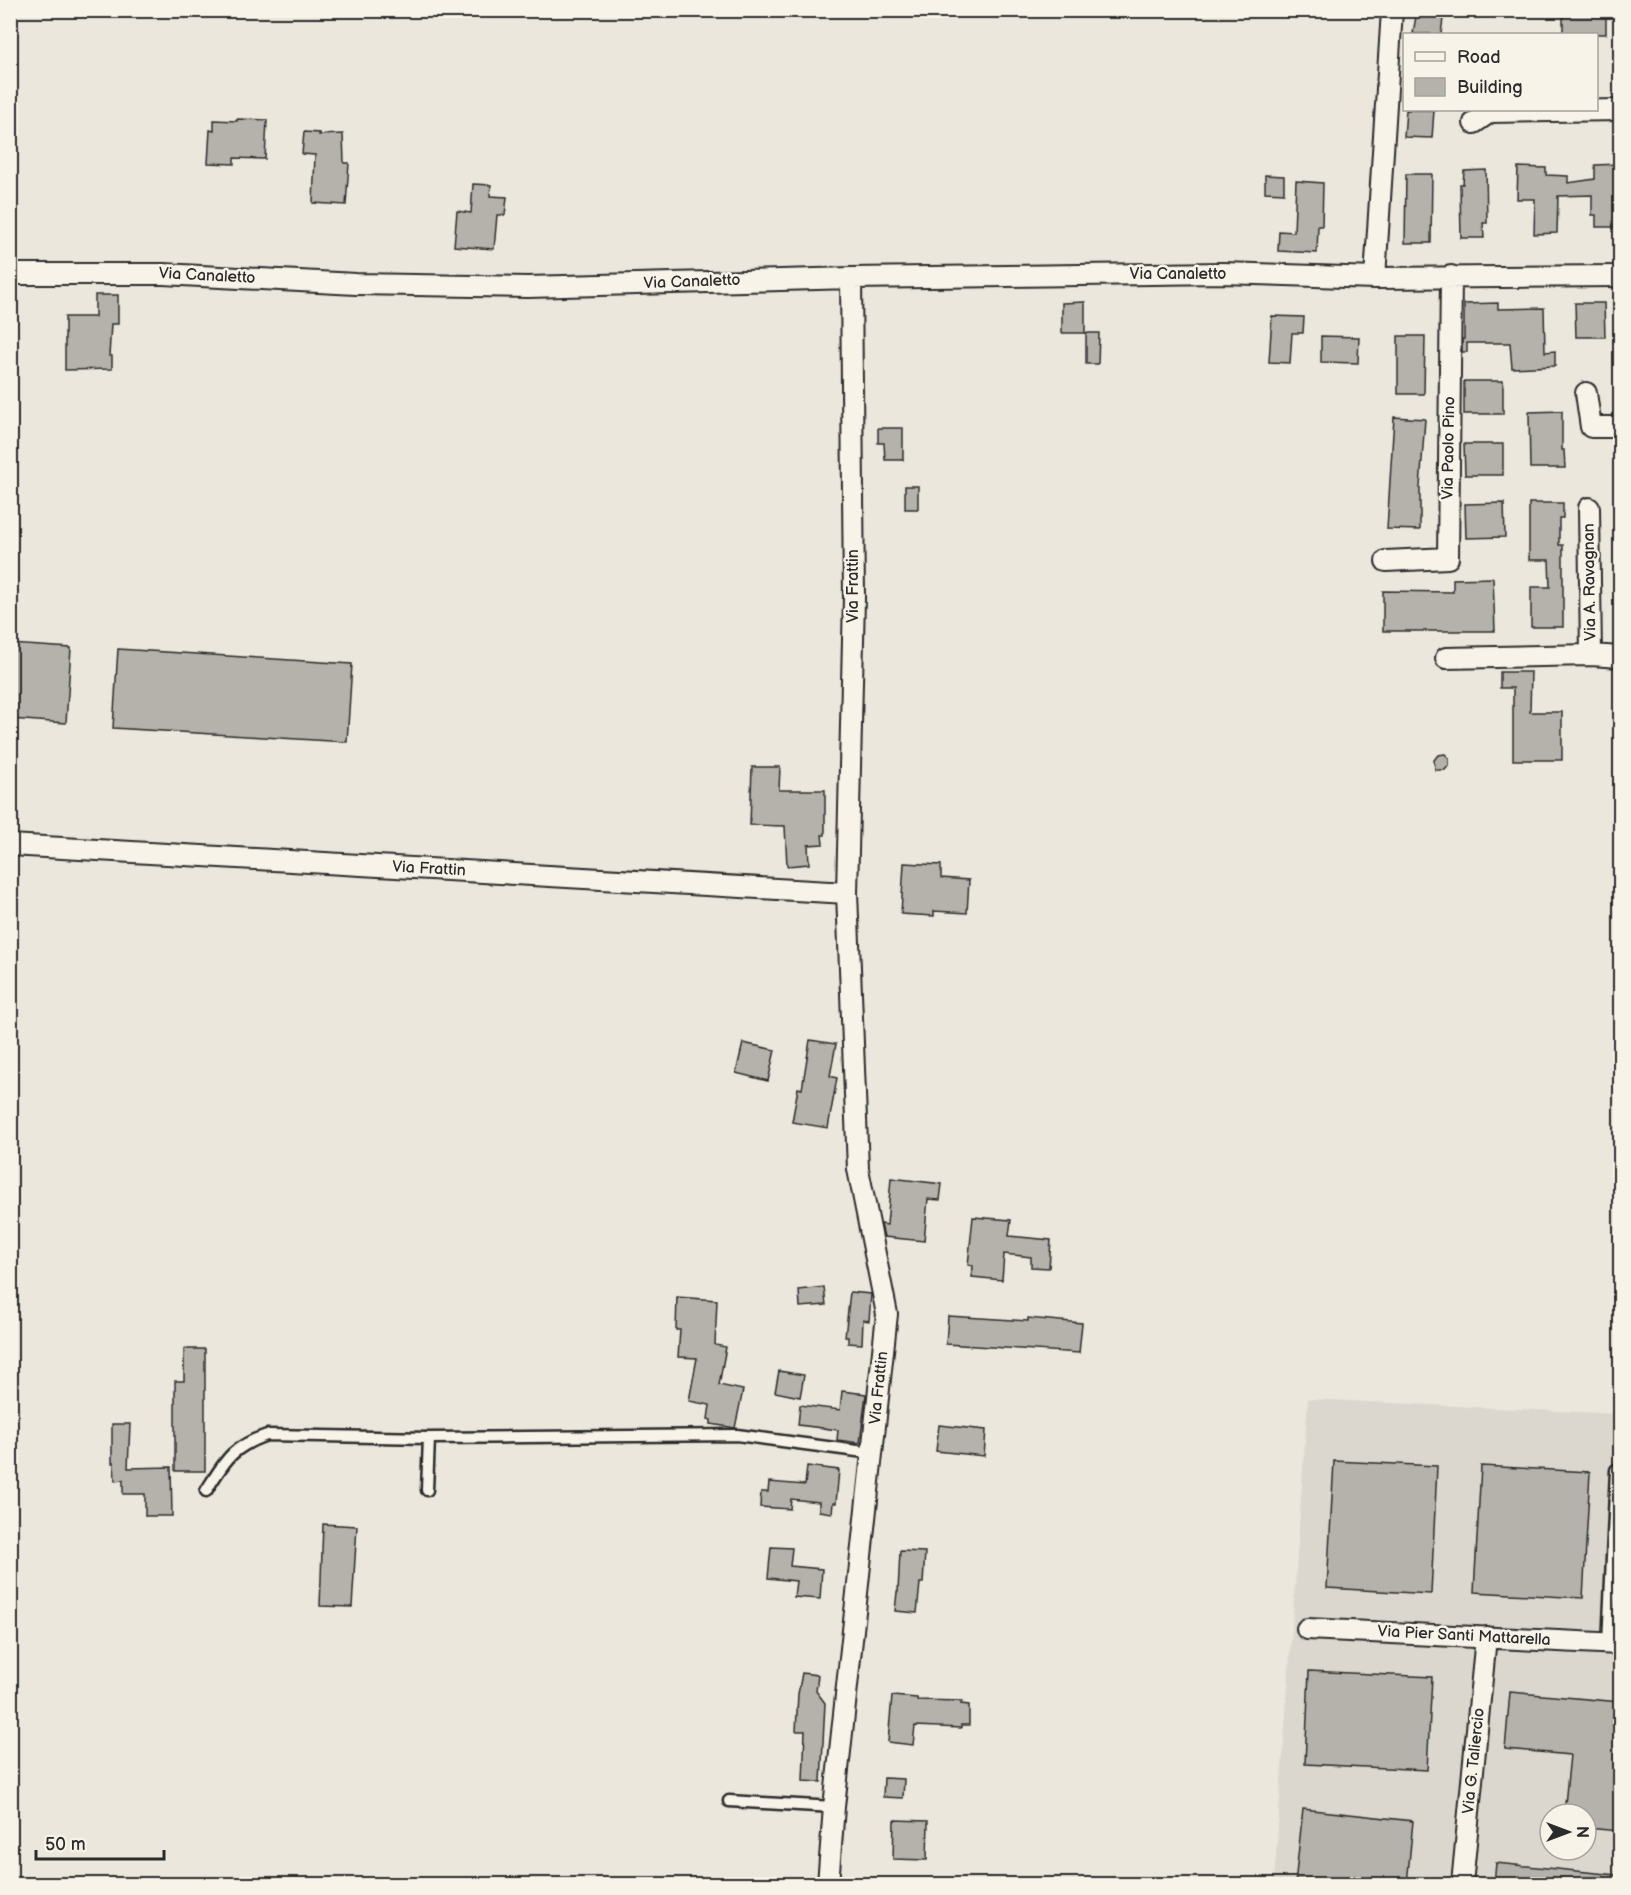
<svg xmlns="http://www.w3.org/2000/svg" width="1631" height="1895" viewBox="0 0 1631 1895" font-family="'Balsamiq Sans',sans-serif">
  <rect width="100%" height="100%" fill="#ebe7dd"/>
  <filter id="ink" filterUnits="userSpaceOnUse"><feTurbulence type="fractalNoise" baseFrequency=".0167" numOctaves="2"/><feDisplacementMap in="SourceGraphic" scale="12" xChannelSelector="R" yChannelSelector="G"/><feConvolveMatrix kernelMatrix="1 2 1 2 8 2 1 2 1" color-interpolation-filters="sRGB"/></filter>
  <g filter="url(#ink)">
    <path fill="#dbd7ce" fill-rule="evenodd" d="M1308,1399L1620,1414V1884H1274ZM1550,1814H1586V1850H1550Z"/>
    <path fill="#b5b2ab" stroke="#2b2b2b" stroke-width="1.5" d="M1417,10H1444L1441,34H1413Z
      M1563,10H1606V34H1563Z
      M1406,110H1434L1432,138L1404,137Z
      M237,119L267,120L265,159L234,158V164L208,163L210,130L214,131V120L237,121Z
      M304,132L320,133L319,135L343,134L344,163H349L346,205L313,203L315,155L302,154Z
      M1620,164V227H1596V215H1592V195L1558,196L1557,233L1534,234L1535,199H1517L1518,167L1546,168V175L1568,176V183L1595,179V165Z
      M1486,170L1487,223H1483L1484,238H1461L1460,184H1463L1464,171Z
      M1406,174H1432L1431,243H1405Z
      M1265,175L1284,176V193L1265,192Z
      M1296,181L1323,183L1322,226H1318L1317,253L1278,251L1279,231L1294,232Z
      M473,184L491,185L490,196L507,197L505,215H497L494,249L454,246L457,211L471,213Z
      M95,295H118V324H111L109,356H112V369L65,370V317H95Z
      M1085,302V333H1062V303Z
      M1498,303V309L1544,308L1545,352L1555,351V366L1512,368L1510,343H1467V352H1462V339H1464V304Z
      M1575,303H1604L1605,337H1576Z
      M1272,316L1304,317L1303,333H1292L1290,363L1269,362Z
      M1086,333H1099L1098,364H1086Z
      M1321,336L1359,337L1358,363L1321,362Z
      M1398,336H1425L1424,394H1398Z
      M1464,381H1503V414H1464Z
      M1562,411V450H1564L1565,468H1530L1529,412Z
      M1394,417L1425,419L1420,487V530L1387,529Z
      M878,428H903V460H885L884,443H878Z
      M1464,444H1503V475H1465Z
      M905,486H918V509H905Z
      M1504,503L1505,537L1466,538L1465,504Z
      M1529,503H1563V518H1559V545H1563V627H1531V587H1550L1549,560H1529Z
      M1493,578L1495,631H1383V591L1453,592V579Z
      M10,644L71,648L66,723L10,719Z
      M118,649L352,664L347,742L113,728Z
      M1500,672H1531L1530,712H1562V760H1513V688H1500Z
      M1445,754L1449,758V765L1445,770H1435L1434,760L1438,755Z
      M752,767H780L779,790H825V835H822L823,844L808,845L809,864L787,866L785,826L750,825Z
      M904,863L941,865V878L969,880L967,913L934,911V916L901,914Z
      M810,1040L836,1044L830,1076L837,1078L828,1128L792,1122L798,1088L802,1089Z
      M743,1043L775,1050L768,1081L736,1073Z
      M891,1178L942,1184L940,1200L928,1199L924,1241L884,1237L881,1224L887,1225Z
      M973,1217L1011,1220L1009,1236L1051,1240L1049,1268L1031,1267V1257L1004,1254L1002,1280L972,1277L973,1266L968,1265Z
      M824,1287L826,1305L800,1307L799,1290Z
      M850,1292L871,1294L869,1321L863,1320L862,1344L848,1343V1337H845Z
      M677,1297L717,1300L715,1345L726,1347L719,1385L743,1390L735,1428L711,1424V1420L708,1419L710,1405L689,1401L697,1358L678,1357L680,1330H676Z
      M948,1316L1028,1321V1318L1082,1323L1079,1353L946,1344Z
      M184,1349H205V1471H175V1381H184Z
      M779,1371L804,1375L800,1397L775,1392Z
      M842,1391L866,1394L860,1443L837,1440L838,1430L798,1425L800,1405L840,1410Z
      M112,1424H130L128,1468L171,1467L172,1516H145V1494H123V1480L115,1481L114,1463H112Z
      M939,1425L986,1430L984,1456L936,1451Z
      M1334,1461L1437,1466L1431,1594L1327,1588Z
      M807,1466L839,1470L836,1503H833L832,1513L819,1511V1502L791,1499L790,1509L760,1507L761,1492H768L769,1482L805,1485Z
      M1481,1466L1590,1472L1583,1598L1474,1592Z
      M323,1524L357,1526L352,1607L320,1606Z
      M771,1547L792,1548L790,1566L822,1569L820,1599L794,1597L796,1581L768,1578Z
      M900,1551L925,1552L923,1583H920L917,1613L895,1611L897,1592H898Z
      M1309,1671L1432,1677L1427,1770L1305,1764Z
      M802,1673L818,1675L816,1691L825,1703L821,1782L803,1781L805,1731H796L798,1694Z
      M1510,1692L1620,1702V1831L1586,1828V1814H1564L1570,1755L1505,1749Z
      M892,1696L917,1698V1700L962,1701L961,1704L969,1705V1725H961V1728L915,1726L913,1745L888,1742Z
      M884,1778L904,1779L903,1798L883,1797Z
      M1303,1809L1413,1821L1407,1884H1295Z
      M894,1820L928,1821L927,1860L893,1859Z
      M1496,1863L1616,1875V1884H1494Z"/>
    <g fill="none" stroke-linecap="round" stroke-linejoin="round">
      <g stroke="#2b2b2b" stroke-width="15">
        <path id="lane" d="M427,1490L429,1438
          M206,1491C225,1461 231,1447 267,1435L429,1438L737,1435L872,1453
          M1608,1644L1616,1470
          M729,1801L834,1807"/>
      </g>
      <g stroke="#2b2b2b" stroke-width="24">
        <path id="street" d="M1474,123L1490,112L1620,110
          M10,274H163L356,284L528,287L851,278L1223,273L1375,278L1620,276
          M1375,278L1392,10
          M1586,393L1591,427H1620
          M1589,508L1591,655
          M1386,561L1448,558L1451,276
          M1446,658L1591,655L1620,657
          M10,845L847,893
          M1307,1629L1620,1644
          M828,1884L834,1807L887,1314L858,1169L847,893L854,598L851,278
          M1462,1884L1486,1637"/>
      </g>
      <use href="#lane" stroke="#f7f3e8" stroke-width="10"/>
      <use href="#street" stroke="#f7f3e8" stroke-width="20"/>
    </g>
  </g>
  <g text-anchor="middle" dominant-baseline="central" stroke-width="5" stroke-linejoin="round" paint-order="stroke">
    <g font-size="16" fill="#2b2b2b" stroke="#f7f3e8">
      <text x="1178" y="274">Via Canaletto</text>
      <text transform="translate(207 276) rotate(3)">Via Canaletto</text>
      <text transform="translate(692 282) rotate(-2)">Via Canaletto</text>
      <text transform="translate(1449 448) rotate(-89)">Via Paolo Pino</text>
      <text transform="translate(1590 582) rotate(-91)">Via A. Ravagnan</text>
      <text transform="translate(853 586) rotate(-90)">Via Frattin</text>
      <text transform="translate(429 869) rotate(3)">Via Frattin</text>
      <text transform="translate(879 1388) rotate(-84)">Via Frattin</text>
      <text transform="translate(1464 1636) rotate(3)">Via Pier Santi Mattarella</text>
      <text transform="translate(1474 1761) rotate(-84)">Via G. Taliercio</text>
    </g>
  </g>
  <rect width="1631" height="1895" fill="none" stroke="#f7f3e8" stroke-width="36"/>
  <rect x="18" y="18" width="1595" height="1859" fill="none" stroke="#2b2b2b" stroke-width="2" filter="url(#ink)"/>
  <rect x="1403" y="33" width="195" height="78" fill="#f7f3e8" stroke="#a5a39c" stroke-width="1.5"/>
  <rect x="1415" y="52" width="30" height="9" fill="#f7f3e8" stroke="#a5a39c" stroke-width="1.5"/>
  <text x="1457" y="63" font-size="18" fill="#2b2b2b">Road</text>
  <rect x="1415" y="78" width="30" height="18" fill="#b5b2ab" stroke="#a5a39c" stroke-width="1.5"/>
  <text x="1457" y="93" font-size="18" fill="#2b2b2b">Building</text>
  <g transform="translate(1568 1832) rotate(90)"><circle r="28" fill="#f7f3e8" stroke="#a5a39c" stroke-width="1.5"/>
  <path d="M0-4.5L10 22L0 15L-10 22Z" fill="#2b2b2b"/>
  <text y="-9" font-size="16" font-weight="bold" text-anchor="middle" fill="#2b2b2b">N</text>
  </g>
  <path d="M36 1850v9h128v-9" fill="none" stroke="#2b2b2b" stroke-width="3"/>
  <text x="45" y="1850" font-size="18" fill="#2b2b2b" stroke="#f7f3e8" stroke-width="4.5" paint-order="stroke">50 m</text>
</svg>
